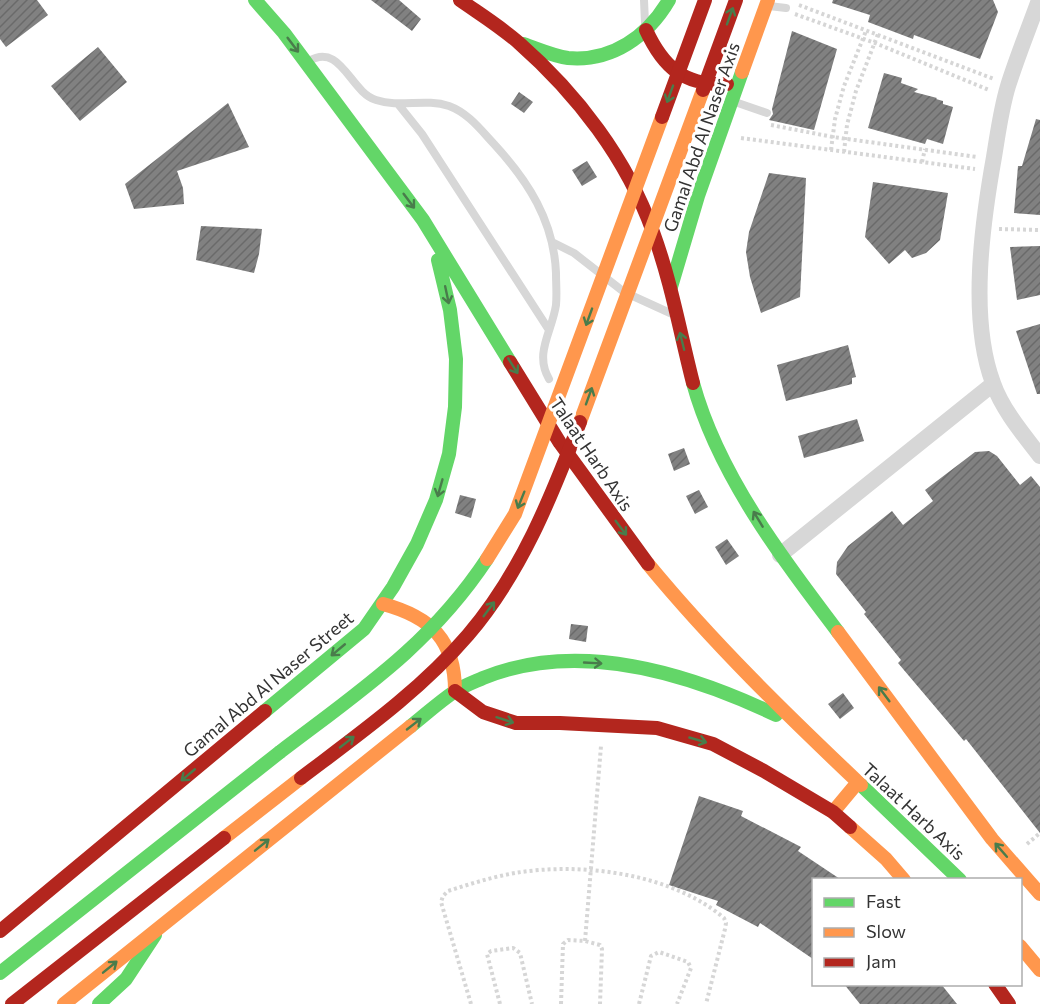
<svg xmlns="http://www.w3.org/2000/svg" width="1040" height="1004" viewBox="0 0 1040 1004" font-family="Commissioner,sans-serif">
  <defs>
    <pattern id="building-hatch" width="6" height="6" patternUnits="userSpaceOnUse" patternTransform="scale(1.5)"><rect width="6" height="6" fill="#818181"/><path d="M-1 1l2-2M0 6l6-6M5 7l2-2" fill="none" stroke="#6a6a6a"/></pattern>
  </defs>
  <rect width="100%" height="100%" fill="#fff"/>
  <path fill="url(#building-hatch)" d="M0,0H37L48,15L6,47L0,39Z
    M371,0H399L421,19L412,31Z
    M833,0H993L998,12L980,59L914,35L913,39L868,22L870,15L832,3Z
    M792,31L837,49L814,130L769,120L773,114L772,109Z
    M98,47L127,82L80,121L51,86Z
    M884,73L902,78L901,83L918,89L914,92L937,98L936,99L943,101V104L953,107L943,144L927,139L925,144L868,128Z
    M519,92L533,102L524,113L511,104Z
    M228,103L249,147L177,171L183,188L184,204L134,209L125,184Z
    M1036,119L1040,120V215L1014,213L1018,166H1022Z
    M587,161L597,177L582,186L572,170Z
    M769,173L806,178L800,297L761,313L750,277L746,252L749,232Z
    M873,182L948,193L940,240L926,253L912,258L905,250L889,264L865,237Z
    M201,226L262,229L259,254L254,273L196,260Z
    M1040,246V295L1017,300L1010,247Z
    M1040,324V394H1037L1016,331Z
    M848,345L856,377L852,378V384L786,401L777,365Z
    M857,419L864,441L804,458L798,436Z
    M684,448L690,464L674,471L668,454Z
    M989,451L997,456L1020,485L1031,476L1040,487V833L966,739L964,741L898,663L901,660L864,614L866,612L836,574L837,562L848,546L892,511L903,525L933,501L925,490L975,452Z
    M699,490L708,507L695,514L686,496Z
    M460,495L476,499L471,518L455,513Z
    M727,539L739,556L726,565L715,547Z
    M571,624L588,626L586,642L569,639Z
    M843,693L854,708L840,719L828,704Z
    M699,796L743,811L741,816L801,847L798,851L840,879H813V959L760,923L758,927L716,905L718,901L669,885Z
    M844,984H941L957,1004H860Z"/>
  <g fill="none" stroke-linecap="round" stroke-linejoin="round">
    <path stroke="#d6d6d6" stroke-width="4" stroke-dasharray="3 3" stroke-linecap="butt" d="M799,5L994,79
      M795,14L875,43L989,90
      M771,125L833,137L977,157
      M741,138L975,169
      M831,150L835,119L844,86L866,31
      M844,152L847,125L856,91L878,34
      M922,162L925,149
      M999,229L1040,230
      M1027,844L1040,833
      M585,941L601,746
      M471,1004L441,902L443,896L448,891C470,884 492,877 515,873C581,862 671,873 724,918L726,923L725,929L706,1004
      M500,1004L487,954L491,951L513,948L520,953L532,1004
      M561,1004L563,944L568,940L585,941L600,945L602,949L600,1004
      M639,1004L651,956L659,952L688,962L691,968L677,1004"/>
    <path stroke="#d7d7d7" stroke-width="8" d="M644,0L645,23
      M769,6L786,8
      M309,61C341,42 350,92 376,100C400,108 425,98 449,106C468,113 480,129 494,144C528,181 554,221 556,273C556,284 557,294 556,305C552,332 534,353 549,379
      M735,102L767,113
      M398,104L422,134L549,330
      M552,242L574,253L624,292L670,313"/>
    <path stroke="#d7d7d7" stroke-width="16" d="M1039,0C1029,28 1017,57 1008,86C1001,109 998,133 994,157C982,224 969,319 993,383C1002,409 1023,434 1040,456
      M780,555L993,384"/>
    <path stroke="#63d668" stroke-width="14" d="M255,0L284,33L423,220L510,362
      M523,44C538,49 553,56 568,58C612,62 648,36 669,0
      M671,287L698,196L742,72
      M693,383C718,474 781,557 838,632
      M265,711L364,629L393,587L417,544L436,500L449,454L455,407L456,359L450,310L438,260
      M411,726C425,715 439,702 454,692C463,686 474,682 483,678C579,639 688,673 776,715
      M861,785L960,880
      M0,973L280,752
      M99,1004L126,979L155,935"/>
    <path stroke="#ff974d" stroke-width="14" d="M742,72L768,0
      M648,564C713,643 786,714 861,785
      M383,604C431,617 455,640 455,691
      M838,632L992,839L1040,894
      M833,812L858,782
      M850,827L886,859L904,880
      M224,838L301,778
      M1020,946L1040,970
      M64,1004L411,726"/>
    <path stroke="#b3261e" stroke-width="14" d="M460,0C480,14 501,27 519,43C577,94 627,159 653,232C671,281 680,332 693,383
      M646,30C663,67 684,86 727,84
      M510,362L560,443L648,564
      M455,691L483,712L516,723H560L657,728L713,744L764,771L833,812L850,827
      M0,931L265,711
      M995,984L1009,1004
      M12,1004L224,838"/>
    <path stroke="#63d668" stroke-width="14" d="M280,752C360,691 430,645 487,559"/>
    <path stroke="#ff974d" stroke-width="14" d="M580,422L703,90
      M487,559L515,514L662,117"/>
    <path stroke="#b3261e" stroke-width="14" d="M703,90L736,0
      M662,117L705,0
      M301,778C359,734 420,691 468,635C521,573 551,498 580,422"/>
  </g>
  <defs><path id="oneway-shaft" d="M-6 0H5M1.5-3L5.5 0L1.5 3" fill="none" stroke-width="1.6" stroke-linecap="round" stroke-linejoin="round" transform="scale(1.5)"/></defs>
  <g stroke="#497c4b">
    <use href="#oneway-shaft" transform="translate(730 16) rotate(-70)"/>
    <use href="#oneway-shaft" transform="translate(293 45) rotate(53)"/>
    <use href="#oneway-shaft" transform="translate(670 94) rotate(110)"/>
    <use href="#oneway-shaft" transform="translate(409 201) rotate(53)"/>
    <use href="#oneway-shaft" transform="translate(447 295) rotate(78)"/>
    <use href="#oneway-shaft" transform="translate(589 317) rotate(110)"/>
    <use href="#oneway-shaft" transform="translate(682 341) rotate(-104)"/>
    <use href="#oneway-shaft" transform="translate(513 366) rotate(58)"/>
    <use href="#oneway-shaft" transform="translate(589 396) rotate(-70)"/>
    <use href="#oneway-shaft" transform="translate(440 488) rotate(106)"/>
    <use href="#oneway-shaft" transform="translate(521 500) rotate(112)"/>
    <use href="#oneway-shaft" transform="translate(758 519) rotate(-121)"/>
    <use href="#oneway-shaft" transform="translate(621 528) rotate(53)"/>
    <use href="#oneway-shaft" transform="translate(489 609) rotate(-53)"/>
    <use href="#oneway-shaft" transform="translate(338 650) rotate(140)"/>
    <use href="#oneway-shaft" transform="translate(593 663) rotate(3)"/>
    <use href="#oneway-shaft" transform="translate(884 694) rotate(-127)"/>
    <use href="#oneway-shaft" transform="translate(505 720) rotate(18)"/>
    <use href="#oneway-shaft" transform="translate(414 724) rotate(-38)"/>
    <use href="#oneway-shaft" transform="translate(698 740) rotate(16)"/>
    <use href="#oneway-shaft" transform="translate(347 742) rotate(-38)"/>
    <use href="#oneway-shaft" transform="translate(188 775) rotate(140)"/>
    <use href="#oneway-shaft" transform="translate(262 845) rotate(-39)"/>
    <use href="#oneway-shaft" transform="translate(1001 850) rotate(-131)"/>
    <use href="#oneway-shaft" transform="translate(110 967) rotate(-39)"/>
  </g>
  <g text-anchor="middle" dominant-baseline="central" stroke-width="6" stroke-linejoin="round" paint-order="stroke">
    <g font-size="18" fill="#333" stroke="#fff">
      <text transform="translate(701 137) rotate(-71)">Gamal Abd Al Naser Axis</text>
      <text transform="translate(592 454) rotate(56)">Talaat Harb Axis</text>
      <text transform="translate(268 684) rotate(-40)">Gamal Abd Al Naser Street</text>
      <text transform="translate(914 811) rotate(43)">Talaat Harb Axis</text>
    </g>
  </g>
  <rect x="812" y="878" width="210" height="108" fill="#ffffff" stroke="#adadad" stroke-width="1.5"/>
  <rect x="824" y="898" width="30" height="9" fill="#63d668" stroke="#adadad" stroke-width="1.5"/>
  <text x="866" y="908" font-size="18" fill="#333333">Fast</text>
  <rect x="824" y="928" width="30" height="9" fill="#ff974d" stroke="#adadad" stroke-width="1.5"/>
  <text x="866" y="938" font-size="18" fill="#333333">Slow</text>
  <rect x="824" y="958" width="30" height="9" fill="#b3261e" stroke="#adadad" stroke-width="1.5"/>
  <text x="866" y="968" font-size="18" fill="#333333">Jam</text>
</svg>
